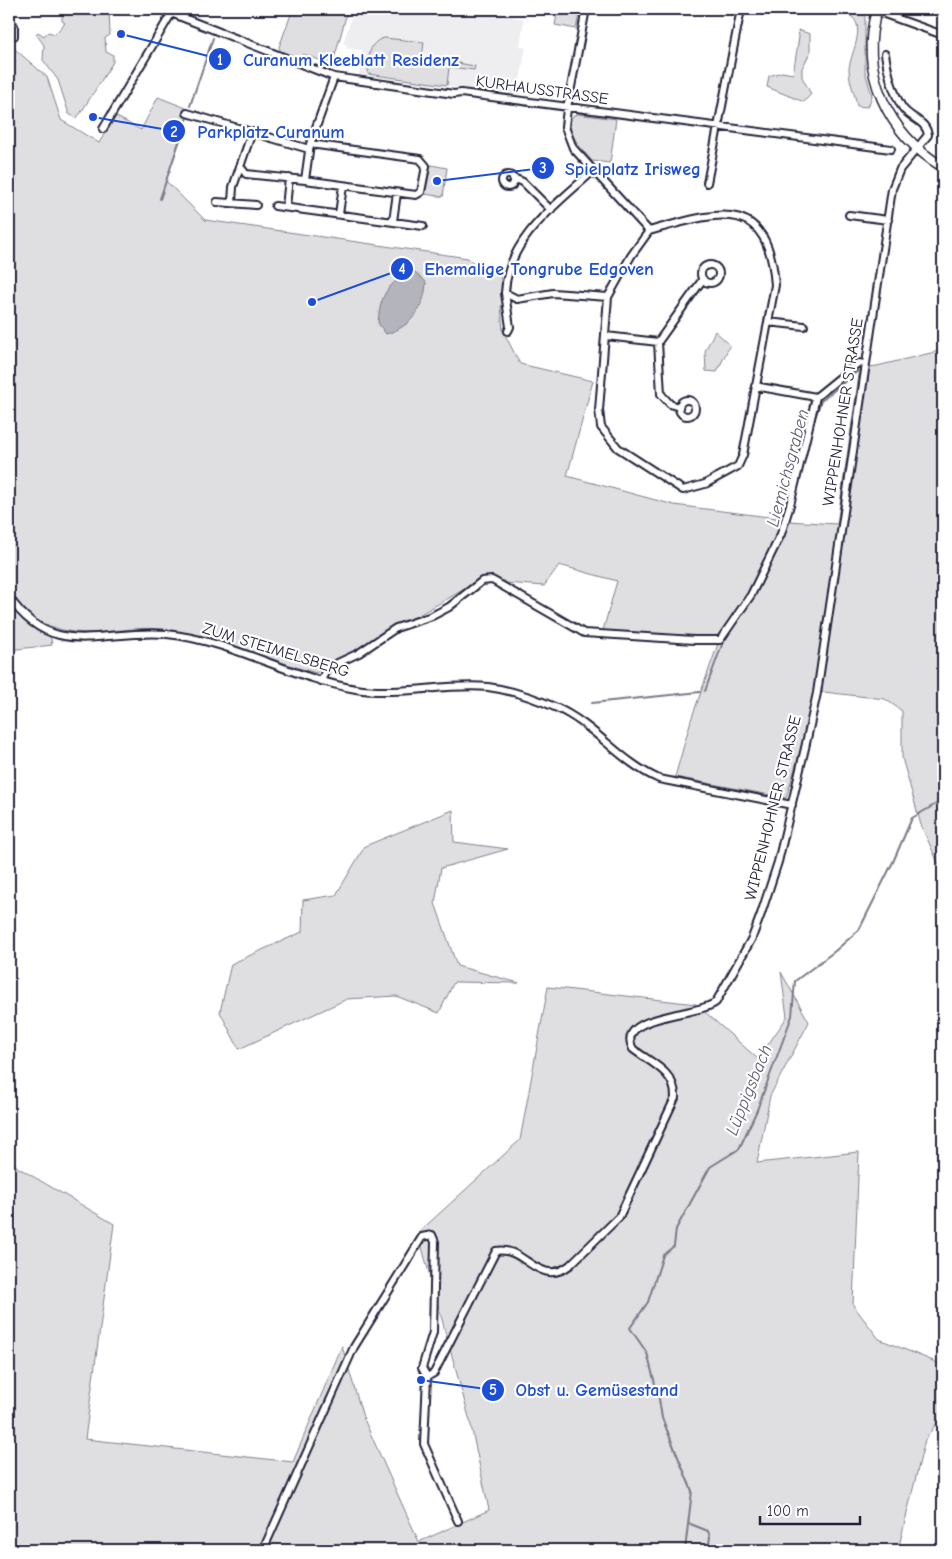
<svg xmlns="http://www.w3.org/2000/svg" width="952" height="1559" viewBox="0 0 952 1559" font-family="'Comic Neue',sans-serif">
  <rect width="100%" height="100%" fill="#fff"/>
  <filter id="ink" filterUnits="userSpaceOnUse"><feTurbulence type="fractalNoise" baseFrequency=".02" numOctaves="2"/><feDisplacementMap in="SourceGraphic" scale="10" xChannelSelector="R" yChannelSelector="G"/><feConvolveMatrix kernelMatrix="1 2 1 2 8 2 1 2 1" color-interpolation-filters="sRGB"/></filter>
  <g filter="url(#ink)">
    <path fill="#eeeef1" d="M354,9H502V14L524,19L520,46L526,48L517,95L359,75L362,50L346,48L347,44H343Z"/>
    <path fill="#dfdfe2" stroke="#80808e" d="M69,9H109L110,35L105,38L106,52L113,55V62L80,114L76,118L69,114L58,80L43,60L44,45L36,34L38,32L44,36L48,32L55,34L65,23L62,21V17Z
      M293,9H348L333,63L330,64L303,54L301,59L281,52L279,47Z
      M558,9H580L576,29L555,25Z
      M839,9C850,9 858,7 865,17V71L872,96L868,107L857,106C855,93 849,83 849,69C850,55 866,28 852,17C848,14 843,12 839,9Z
      M798,30L810,34V53L802,68V77L811,94L804,102L767,87L769,76L782,72L793,74L799,37Z
      M384,38L424,42L422,57L475,66L474,70L449,67L447,85L368,74C369,58 367,43 384,38Z
      M9,44L47,77L61,120L99,143L115,116L141,130L158,97L186,108L189,116L166,181L205,220L468,258L481,269L500,276L506,303L501,306L503,331L520,364L593,381L567,476L674,505L785,519L788,521L837,524L860,368L877,366L943,350V874L921,825L902,758V711L885,699L815,691L802,745L786,798L675,777L691,720L719,641L602,634L617,581L559,565L544,586L479,581L316,673C268,660 220,637 170,630C119,622 85,647 35,619L50,634L52,645L9,650Z
      M577,114L616,119L610,163L592,161C583,150 563,131 573,116Z
      M431,165L447,168L443,197L425,194Z
      M715,331L730,345L717,372L706,371L705,351Z
      M453,810L454,842L508,849L441,868L435,903L457,966L519,983L454,982L439,1013L396,996L347,999L239,1049L220,1012L231,964L302,932L303,900L336,895L365,846Z
      M781,972L809,1022L770,1096L757,1163L859,1152L853,1305L879,1339L943,1365V1414L925,1440L898,1550H9V1156L17,1167L114,1224L85,1439L293,1462L342,1346L363,1417L419,1542L489,1510L470,1421L418,1233L520,1140L548,987L696,1004L758,1059L787,1017Z"/>
    <path fill="#b4b4bc" stroke="#7a7a88" d="M415,272L426,282C425,308 411,327 386,334L378,323C380,296 387,281 415,272Z"/>
    <g fill="none" stroke-linecap="round" stroke-linejoin="round">
      <path stroke="#7a7a88" stroke-width="2" d="M190,106L213,38
        M160,199L187,118
        M811,429L821,401L858,371
        M784,533L795,499
        M705,691L723,642L754,596L779,544
        M592,703L700,692
        M688,1523L708,1531L710,1537L708,1550
        M685,1550L692,1491L662,1418L659,1399L647,1353L630,1328L648,1302L663,1255L674,1246L676,1229L710,1167L739,1149L757,1110L792,1016L795,981L835,951L859,930L893,862L912,818L943,800"/>
      <g stroke="#22223b" stroke-width="10">
        <path id="street" d="M166,9L171,13L334,77L454,94L461,93L891,149
          M586,9L567,108L565,127L573,148L649,231
          M876,11L943,35
          M9,22L14,26V36
          M187,113L309,149
          M103,129L174,9
          M310,144L420,159L426,166L421,192L416,195L305,180L310,144L334,77
          M240,166L246,174L305,180
          M593,171C556,205 507,239 505,293L517,299L553,293L608,297L599,410L601,427L618,448L683,490L705,484L738,466L743,455L775,285C768,192 715,213 649,231
          M502 181a6 6 0 1 1 12 0a6 6 0 1 1-12 0Z
          M513,178L523,182L551,210
          M707,183L741,9
          M217,202L256,205
          M232,203L233,187L252,132
          M275,206L423,226
          M286,207L289,178
          M339,214L343,186
          M849,215L888,220
          M393,221L397,193
          M701 274a9 9 0 1 1 18 0a9 9 0 1 1-18 0Z
          M505,293L510,327L508,331
          M608,297L631,256L649,231
          M768,322L804,326
          M606,336L658,342
          M755,386L816,397
          M679 408a8 8 0 1 1 16 0a8 8 0 1 1-16 0Z
          M679,407L670,404L661,394L658,342L703,279
          M9,597C53,662 105,628 167,634C233,641 291,678 356,689C399,696 445,683 488,687C512,690 535,698 557,708C595,725 620,762 659,779L792,805
          M321,681L327,668L359,653L396,628L432,616L449,607L482,581L492,580L584,633L694,640H720L751,595L781,534L790,505L816,397L858,363L865,364
          M427,1377L424,1444L458,1521
          M263,1550L354,1347L422,1237L432,1235L435,1242L433,1332L422,1368L427,1377L434,1373L496,1251C524,1245 539,1289 570,1265L619,1217L675,1098C676,1072 651,1063 633,1049C614,1014 700,1016 716,1002L752,938L761,914L778,862L805,748L817,693L892,189L900,169L928,135C926,120 910,119 902,107C892,91 888,73 885,54"/>
      </g>
      <g stroke="#22223b" stroke-width="12">
        <path id="secondary" d="M877,9C858,72 888,134 943,167"/>
      </g>
      <use href="#street" stroke="#fff" stroke-width="6"/>
      <use href="#secondary" stroke="#fff" stroke-width="9"/>
    </g>
  </g>
  <g text-anchor="middle" dominant-baseline="central" stroke-width="4.5" stroke-linejoin="round" paint-order="stroke">
    <g font-size="16" fill="#22223b" stroke="#fff">
      <text transform="translate(542 90) rotate(8)">KURHAUSSTRASSE</text>
      <text transform="translate(843 412) rotate(-81)">WIPPENHOHNER STRASSE</text>
      <text transform="translate(276 650) rotate(17)">ZUM STEIMELSBERG</text>
      <text transform="translate(773 808) rotate(-76)">WIPPENHOHNER STRASSE</text>
    </g>
    <g font-size="18" font-style="italic" fill="#5c5c6f" stroke="#fff">
      <text transform="translate(788 468) rotate(-75)">Liemichsgraben</text>
      <text transform="translate(749 1090) rotate(-68)">Lüppigsbach</text>
    </g>
  </g>
  <path fill="none" stroke="#1d4ed8" stroke-width="2" d="M121 34L220 59M93 117L174 131M437 181L543 168M312 302L402 269M421 1380L493 1390"/>
  <g fill="#1d4ed8" stroke="#fff" stroke-width="2">
    <circle cx="121" cy="34" r="5"/>
    <circle cx="93" cy="117" r="5"/>
    <circle cx="437" cy="181" r="5"/>
    <circle cx="312" cy="302" r="5"/>
    <circle cx="421" cy="1380" r="5"/>
    <circle cx="220" cy="59" r="12"/>
    <circle cx="174" cy="131" r="12"/>
    <circle cx="543" cy="168" r="12"/>
    <circle cx="402" cy="269" r="12"/>
    <circle cx="493" cy="1390" r="12"/>
  </g>
  <g font-size="15" text-anchor="middle" font-weight="bold" fill="#fff">
    <text x="220" y="65">1</text>
    <text x="174" y="137">2</text>
    <text x="543" y="173">3</text>
    <text x="402" y="274">4</text>
    <text x="493" y="1395">5</text>
  </g>
  <g font-size="18" text-anchor="middle" font-weight="bold" fill="#1d4ed8" stroke="#fff" stroke-width="4.5" stroke-linejoin="round" paint-order="stroke">
    <text x="351" y="66">Curanum Kleeblatt Residenz</text>
    <text x="271" y="138">Parkplatz Curanum</text>
    <text x="633" y="175">Spielplatz Irisweg</text>
    <text x="539" y="275">Ehemalige Tongrube Edgoven</text>
    <text x="597" y="1396">Obst u. Gemüsestand</text>
  </g>
  <rect width="952" height="1559" fill="none" stroke="#fff" stroke-width="30"/>
  <rect x="15" y="15" width="922" height="1529" fill="none" stroke="#22223b" stroke-width="2" filter="url(#ink)"/>
  <path d="M760 1516v8h100v-8" fill="none" stroke="#22223b" stroke-width="2.5"/>
  <text x="767" y="1516" font-size="15" fill="#22223b" stroke="#ffffff" stroke-width="4" paint-order="stroke">100 m</text>
</svg>
